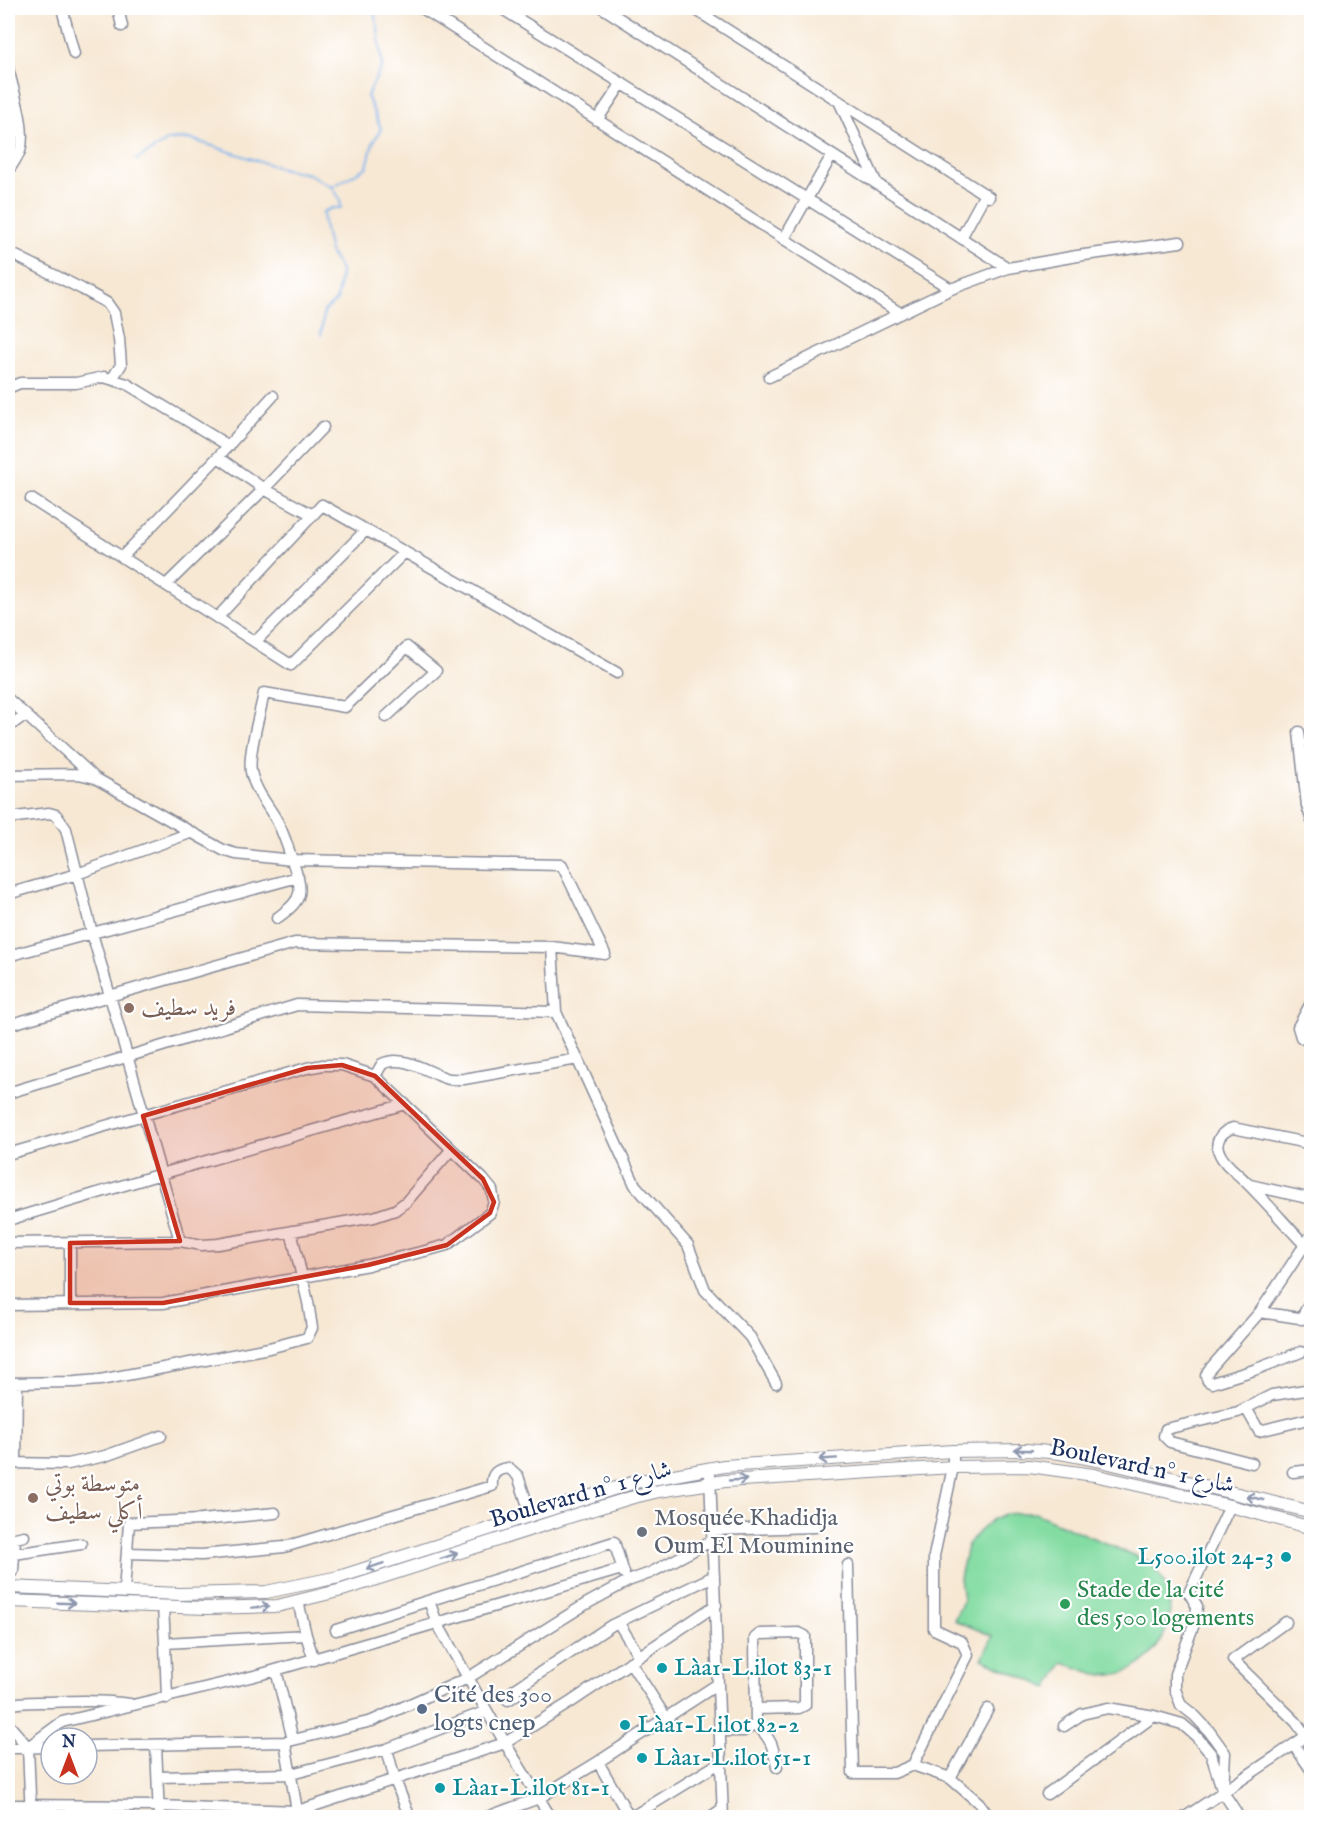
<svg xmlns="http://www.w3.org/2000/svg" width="1319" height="1825" viewBox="0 0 1319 1825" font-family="'IM FELL English',Amiri,serif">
  <rect width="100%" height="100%" fill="#fff"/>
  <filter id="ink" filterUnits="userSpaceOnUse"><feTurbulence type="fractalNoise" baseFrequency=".0167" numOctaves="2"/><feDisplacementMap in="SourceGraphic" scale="12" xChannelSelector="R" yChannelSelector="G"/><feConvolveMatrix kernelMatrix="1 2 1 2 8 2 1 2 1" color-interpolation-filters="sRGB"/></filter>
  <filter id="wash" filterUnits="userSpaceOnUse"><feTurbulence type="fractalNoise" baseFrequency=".008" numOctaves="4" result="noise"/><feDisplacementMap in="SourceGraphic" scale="24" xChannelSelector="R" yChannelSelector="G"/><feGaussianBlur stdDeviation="1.35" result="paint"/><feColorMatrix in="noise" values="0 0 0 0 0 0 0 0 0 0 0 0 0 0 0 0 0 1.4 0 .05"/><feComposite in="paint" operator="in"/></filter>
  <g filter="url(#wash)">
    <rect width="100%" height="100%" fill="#f7e8d4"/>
    <path fill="#83dca2" stroke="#4f8680" stroke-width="1.5" d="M1022,1513H1035L1149,1562C1161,1574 1170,1589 1170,1607C1170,1639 1144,1672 1112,1675C1096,1677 1078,1667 1063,1663L1048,1688L982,1659L993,1636L954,1620L963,1601L960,1578L967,1546L978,1532L992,1520L1005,1514Z"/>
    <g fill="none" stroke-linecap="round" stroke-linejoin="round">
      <path stroke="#80b5ee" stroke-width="2" d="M136,160L169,140L191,139L280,168L309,174L332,187
        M321,335L324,311L337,300L341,271L330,252L324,225L323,212L332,208H341L340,199L332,187L367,167L373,143L381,129L367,96L382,66L378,28L373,8"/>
    </g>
  </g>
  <g filter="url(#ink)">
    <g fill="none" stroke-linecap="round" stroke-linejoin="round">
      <g stroke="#898c99" stroke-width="13">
        <path id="minor" d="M62,8L74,54
          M118,8L122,26
          M422,8L900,313
          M501,8L951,289
          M603,8L1008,268
          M693,8L989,197
          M8,68C13,91 27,128 20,151C17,158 12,165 8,171
          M839,101L876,182
          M597,120L622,83
          M961,238L985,194
          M784,239L832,155
          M8,252L82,289L107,303L114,313L119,339L121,365L112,379
          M769,377L951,289L1008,268L1077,256L1180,242
          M8,388L20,383H76L104,377L127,384L229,446
          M218,457L264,489L313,515
          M31,499L291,665L405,552
          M122,557L218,457L273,396
          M166,585L261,492L323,427
          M217,618L322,505L617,673
          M255,642L366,530
          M8,699L93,776
          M386,717L436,671L407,647L345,707L264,693C260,714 248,752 251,772C255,791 268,805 277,821C284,834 288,847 292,860L562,865L605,954L552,947L556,1012L635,1185L688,1245L705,1290L750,1337L776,1383
          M8,727L25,715
          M1299,732L1307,806L1312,821
          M8,775L79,774L95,778L223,850L236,854L292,860C303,892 305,898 277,918
          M8,818L49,813L56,815L66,829L92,933L180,1241
          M8,894L77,874L190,833
          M8,956L298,877
          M1312,1001L1298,1027L1301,1037L1312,1044
          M8,1025L295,943L552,947
          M375,1076L382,1064C401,1054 427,1071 445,1078C451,1080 458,1079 464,1079L578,1059
          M8,1093L297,1005L556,1012
          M8,1154L307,1068L323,1065H342L375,1076L483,1179L492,1190L494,1202L490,1213L447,1245L429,1250L368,1265L163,1303L8,1305
          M1250,1185L1312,1199
          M8,1220L161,1174L405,1104
          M1312,1234L1260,1312L1312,1320
          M8,1243L180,1241L202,1245L218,1244L374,1217L395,1210L406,1202L451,1150
          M70,1243V1303
          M1305,1245C1286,1225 1267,1203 1247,1183C1239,1174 1223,1164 1219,1152C1214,1141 1222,1131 1233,1128L1312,1144
          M1260,1312L1208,1371L1206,1376L1208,1381L1212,1383L1254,1370L1301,1352
          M1301,1319L1312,1298
          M8,1383L75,1382L100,1380L269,1348L307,1338L312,1328L308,1302L291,1231
          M1246,1408L1259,1431L1312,1418
          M953,1451V1467L934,1556V1629L962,1642L968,1655L913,1765L950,1778L979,1803L990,1818
          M8,1463L68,1464L105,1456L161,1436
          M16,1463L17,1383
          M1252,1463L1170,1442L1164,1436L1166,1429L1238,1412L1272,1395L1312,1389
          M1293,1472L1312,1470
          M710,1475L723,1818
          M712,1530L815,1527
          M127,1553L202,1555L284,1547L492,1486C491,1473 497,1469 509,1468L518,1476L531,1515
          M14,1554L81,1544
          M848,1565L853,1773H894L913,1765
          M8,1570L13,1571L15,1538L24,1536
          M124,1592L129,1523L201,1520L275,1513
          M298,1601L306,1635
          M429,1601L437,1623L505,1743L551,1818
          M163,1607L165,1643
          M618,1622L639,1656
          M1286,1622L1233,1660L1296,1722L1306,1736
          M336,1630L614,1542L624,1573
          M630,1662L666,1718
          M276,1670L293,1740
          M167,1698L165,1643L306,1635L314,1660
          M508,1700L516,1695L514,1690L612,1625L714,1576
          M8,1705C21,1701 36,1702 50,1702C76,1701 103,1700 130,1704
          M756,1709L799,1708L805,1705V1636L799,1633L760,1634L755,1638L756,1724
          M8,1724L28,1747L31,1818
          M1064,1726L1082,1714L1108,1708L1154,1716L1182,1724L1196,1736L1211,1754L1223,1792L1240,1818
          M720,1731H744L756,1724C772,1740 773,1746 777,1767
          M285,1742L298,1816
          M156,1745L159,1818
          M1294,1745L1312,1771
          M87,1746L285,1742L372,1721L468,1678L586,1604L628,1581L650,1573L713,1540
          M28,1747L62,1722L262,1674L622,1569
          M8,1748L51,1747
          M387,1749L395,1780L410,1818
          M598,1762L630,1818
          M158,1777L291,1774L387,1749L487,1711
          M950,1778L988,1709
          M1223,1792L1225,1753L1209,1731L1195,1716L1181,1705L1175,1689V1674L1196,1619L1197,1606L1189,1593L1230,1506
          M1047,1794L1154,1716
          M8,1805L158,1806L298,1811L505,1743L571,1702L716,1605
          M484,1818L539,1798L598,1762L718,1684
          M630,1818L721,1762
          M709,1818L722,1809
          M1184,1818L1311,1733"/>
      </g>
      <g stroke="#898c99" stroke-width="14">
        <path id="major" d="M8,1587L180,1594L266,1592L339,1577L635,1482L724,1466L953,1451L1026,1450L1060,1453L1097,1460L1312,1512
          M8,1601L207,1608L277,1606L342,1590L581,1513L630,1498L659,1491L725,1481L953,1467L1029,1466L1094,1475L1230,1506L1312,1528"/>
      </g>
      <use href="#minor" stroke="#fff" stroke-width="10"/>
      <use href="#major" stroke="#fff" stroke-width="12"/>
    </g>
    <defs><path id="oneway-shaft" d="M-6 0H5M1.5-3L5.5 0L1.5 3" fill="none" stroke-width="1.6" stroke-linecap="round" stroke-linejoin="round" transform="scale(1.5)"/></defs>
    <g stroke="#8d97ae">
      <use href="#oneway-shaft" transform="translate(1023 1450) rotate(-178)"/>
      <use href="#oneway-shaft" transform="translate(828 1459) rotate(176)"/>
      <use href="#oneway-shaft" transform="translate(738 1480) rotate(-3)"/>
      <use href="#oneway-shaft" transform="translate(1255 1498) rotate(-166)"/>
      <use href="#oneway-shaft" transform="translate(449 1556) rotate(-18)"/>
      <use href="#oneway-shaft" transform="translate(375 1566) rotate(162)"/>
      <use href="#oneway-shaft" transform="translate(66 1603) rotate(2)"/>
      <use href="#oneway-shaft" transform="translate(261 1607) rotate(-4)"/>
    </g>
  </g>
  <path fill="#c8321e" fill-opacity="0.2" stroke="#c8321e" stroke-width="4.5" stroke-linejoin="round" d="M342,1065L375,1076L483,1179L494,1202L490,1213L447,1245L368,1265L163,1303H70V1243L180,1241L143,1116L307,1068Z"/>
  <g fill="#8d6e63" stroke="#fff" stroke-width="2">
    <circle cx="129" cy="1008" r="6"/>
    <circle cx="33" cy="1498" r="6"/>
  </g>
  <circle fill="#6b7280" stroke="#fff" stroke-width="2" cx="642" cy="1532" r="6"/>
  <g fill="#0f9aa8" stroke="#fff" stroke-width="2">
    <circle cx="1286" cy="1557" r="6"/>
    <circle cx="662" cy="1668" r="6"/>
    <circle cx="625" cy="1725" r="6"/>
    <circle cx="642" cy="1758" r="6"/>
    <circle cx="440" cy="1788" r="6"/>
  </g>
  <circle fill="#2e9e5b" stroke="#fff" stroke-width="2" cx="1065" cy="1604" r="6"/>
  <circle fill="#5c6f8a" stroke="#fff" stroke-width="2" cx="422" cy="1709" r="6"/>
  <g text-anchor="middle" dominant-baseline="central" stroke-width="4.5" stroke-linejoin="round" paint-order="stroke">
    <g font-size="24" fill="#785e54" stroke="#fff" text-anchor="start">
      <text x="141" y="1008">فريد سطيف</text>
      <text x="45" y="1484">متوسطة بوتي<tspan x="45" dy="28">أكلي سطيف</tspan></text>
    </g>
    <g font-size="24" fill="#1b2f5e" stroke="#fff">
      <text transform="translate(1142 1467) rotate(12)">Boulevard n° شارع 1</text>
      <text transform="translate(581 1495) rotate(-16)">Boulevard n° شارع 1</text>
    </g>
    <g font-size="24" fill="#5b616d" stroke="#fff" text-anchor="start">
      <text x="654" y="1518">Mosquée Khadidja<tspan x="654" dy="28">Oum El Mouminine</tspan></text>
    </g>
    <g font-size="24" fill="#0d838f" stroke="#fff" text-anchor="start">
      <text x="1274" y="1557" text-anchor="end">L500.ilot 24-3</text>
      <text x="674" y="1668">Làa1-L.ilot 83-1</text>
      <text x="637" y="1725">Làa1-L.ilot 82-2</text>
      <text x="654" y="1758">Làa1-L.ilot 51-1</text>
      <text x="452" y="1788">Làa1-L.ilot 81-1</text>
    </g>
    <g font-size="24" fill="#27864d" stroke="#fff" text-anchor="start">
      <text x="1077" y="1590">Stade de la cité<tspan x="1077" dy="28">des 500 logements</tspan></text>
    </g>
    <g font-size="24" fill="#4e5e75" stroke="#fff" text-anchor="start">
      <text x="434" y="1695">Cité des 300<tspan x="434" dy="28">logts cnep</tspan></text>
    </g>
  </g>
  <rect width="1319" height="1825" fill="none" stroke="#fff" stroke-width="30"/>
  <g transform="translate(69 1756)"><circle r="28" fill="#ffffff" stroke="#a4acbf" stroke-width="1.5"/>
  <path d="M0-4.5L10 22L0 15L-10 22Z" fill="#c8321e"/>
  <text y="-9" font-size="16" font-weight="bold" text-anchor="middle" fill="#1b2f5e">N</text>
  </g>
</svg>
